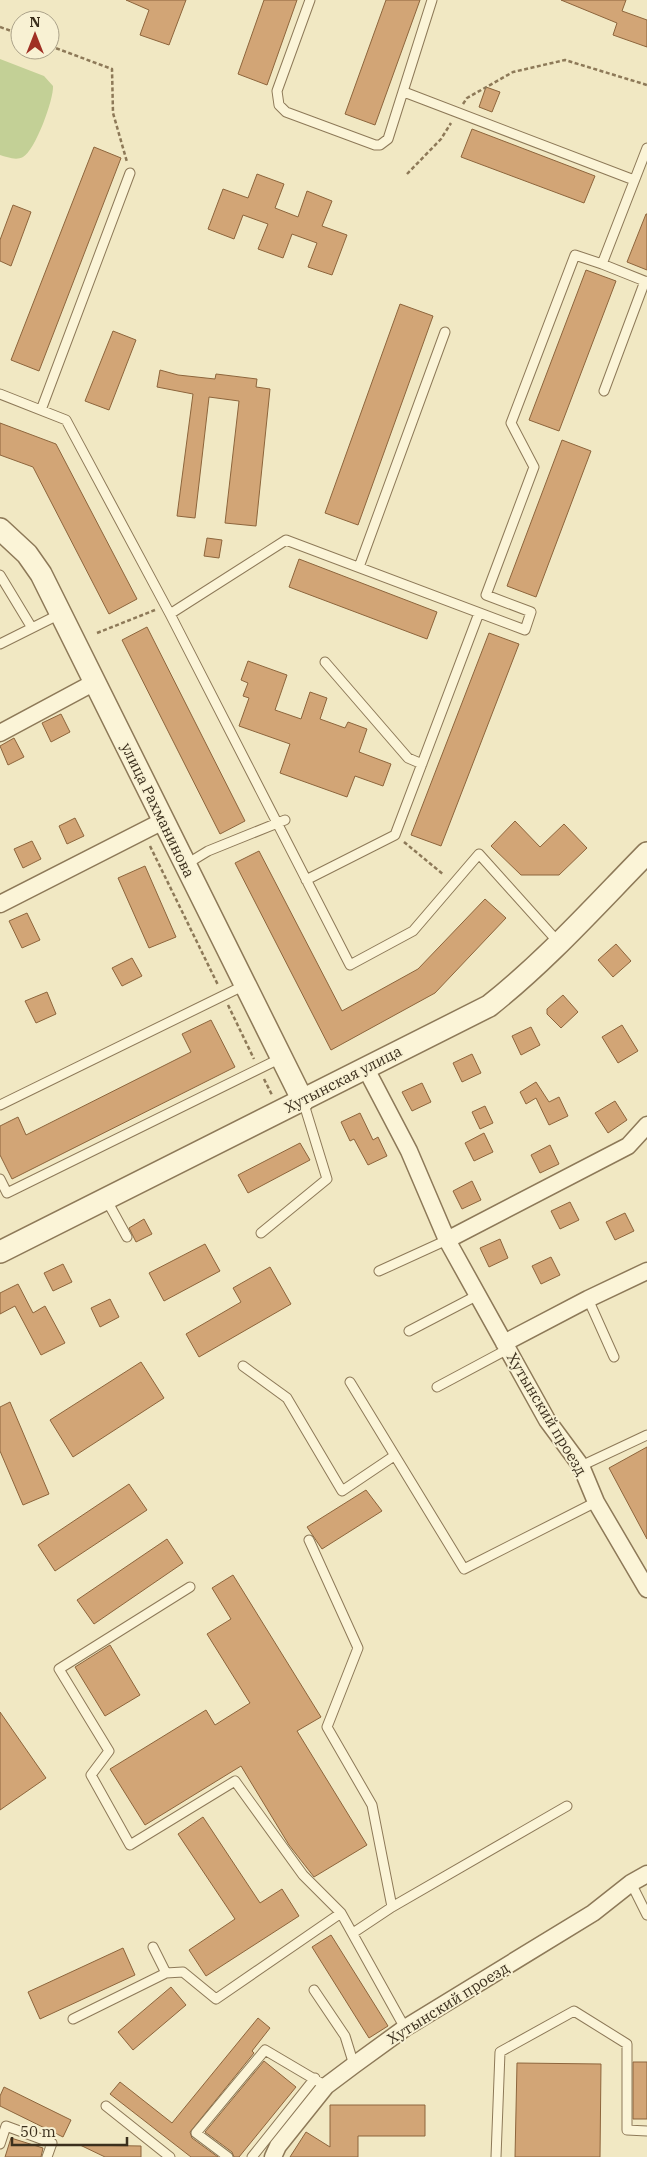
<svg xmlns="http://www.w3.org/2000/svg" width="647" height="2157" viewBox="0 0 647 2157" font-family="'IBM Plex Serif',serif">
  <rect width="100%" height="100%" fill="#f1e8c3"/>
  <path fill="#c3d096" d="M0,59L44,76L53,86C54,99 35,151 23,157C16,161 7,157 0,155Z"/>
  <path fill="#d2a576" stroke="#8d653c" d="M126,0H186L169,45L140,35L149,10Z
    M264,0H297L267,85L238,74Z
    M386,0H420L375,125L345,114Z
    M561,0H626L622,11L647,20V47L613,35L617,23Z
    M486,87L500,92L492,112L479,107Z
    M472,129L595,176L584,203L461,157Z
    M94,147L121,158L39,371L11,360Z
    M257,174L284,184L275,208L298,217L307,191L332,201L322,226L347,235L332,275L308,267L317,243L292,234L283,258L258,249L268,224L243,215L234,239L208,229L223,189L248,198Z
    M13,205L31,212L11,266L0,261V240Z
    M646,214H647V270L627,262Z
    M586,270L616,281L559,431L529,420Z
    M400,304L433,316L358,525L325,513Z
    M113,331L136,340L109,410L85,401Z
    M160,370L178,375L215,379L216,374L257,379L256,387L270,389L256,526L225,523L239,401L209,397L195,518L177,516L193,394L157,387Z
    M0,423L56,444L137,599L109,614L33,467L0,455Z
    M562,440L591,451L536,597L507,586Z
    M207,538L222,540L219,558L204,556Z
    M299,559L437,612L427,639L289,587Z
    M147,627L245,821L220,834L122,640Z
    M489,633L519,644L441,846L411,835Z
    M248,661L287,675L275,710L301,719L310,692L327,698L320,719L345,728L348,722L367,729L359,752L391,764L383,786L355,776L347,797L280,773L290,744L239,726L249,698L243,696L248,683L241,680Z
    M61,714L70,732L51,742L42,723Z
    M14,738L24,757L8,765L0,746Z
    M75,818L84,836L67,844L59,826Z
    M515,821L540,847L564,824L587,848L559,875H521L491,846Z
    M32,841L41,859L23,868L14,849Z
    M259,851L342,1011L418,969L485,899L506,918L435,993L331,1050L235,863Z
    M145,866L176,937L149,948L118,878Z
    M27,913L40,940L22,948L9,921Z
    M616,944L631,961L613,977L598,960Z
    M132,958L142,976L122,986L112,968Z
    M47,992L56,1014L36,1023L25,1001Z
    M563,995L578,1012L561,1028L547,1014V1009Z
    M211,1020L235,1067L12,1179L0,1155V1126L18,1117L26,1135L191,1052L182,1034Z
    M622,1025L638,1051L618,1063L602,1037Z
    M531,1027L540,1045L521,1055L512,1036Z
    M472,1054L481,1073L462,1082L453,1063Z
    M536,1082L549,1102L559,1097L568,1116L549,1125L536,1098L526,1104L520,1092Z
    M422,1083L431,1102L412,1111L402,1092Z
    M615,1101L627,1120L608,1133L595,1113Z
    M485,1106L493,1123L480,1129L472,1112Z
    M360,1113L373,1140L378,1137L387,1156L368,1165L354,1139L350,1141L341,1122Z
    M484,1133L493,1152L474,1161L465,1143Z
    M300,1143L310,1160L248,1193L238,1175Z
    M550,1145L559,1164L540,1173L531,1155Z
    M472,1181L481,1200L462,1209L453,1191Z
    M570,1202L579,1220L560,1229L551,1211Z
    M625,1213L634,1231L615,1240L606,1222Z
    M144,1219L152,1234L136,1242L129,1228Z
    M500,1239L508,1258L489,1267L480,1248Z
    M205,1244L220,1271L164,1301L149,1273Z
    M551,1257L560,1275L541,1284L532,1266Z
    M63,1264L72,1282L53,1291L44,1273Z
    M270,1267L291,1304L199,1357L186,1334L241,1302L233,1288Z
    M18,1284L33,1313L45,1306L65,1343L41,1355L15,1306L0,1314V1293Z
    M110,1299L119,1317L100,1327L91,1308Z
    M141,1362L164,1398L73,1457L50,1420Z
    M10,1402L49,1494L23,1505L0,1451V1407Z
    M647,1447V1539L609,1468Z
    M129,1484L147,1510L55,1571L38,1545Z
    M366,1490L382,1511L322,1549L307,1527Z
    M167,1539L183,1563L94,1624L77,1600Z
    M233,1575L321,1717L297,1731L367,1845L314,1877L289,1845L241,1766L145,1825L110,1769L206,1710L215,1725L250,1703L207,1634L231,1619L212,1588Z
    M110,1645L140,1695L105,1716L75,1667Z
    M0,1712L46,1778L0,1810Z
    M203,1817L260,1903L282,1889L299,1916L206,1976L189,1950L235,1919L178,1834Z
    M331,1935L388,2026L369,2038L312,1947Z
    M123,1948L135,1975L40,2019L28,1992Z
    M171,1987L186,2005L133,2050L118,2032Z
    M258,2018L270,2028L252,2051L254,2053L190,2132L192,2138L218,2157H191L110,2094L120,2082L172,2123Z
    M264,2061L296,2087L239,2157H234L232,2152L205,2132Z
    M633,2062H647V2119H633Z
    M517,2063L601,2064L600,2157H515Z
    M4,2087L71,2120L63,2137L0,2106V2096Z
    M330,2105H425V2136H358V2157H290L306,2132L330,2147Z
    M11,2138L43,2148L41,2157H5Z
    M80,2145L141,2146V2157H105Z"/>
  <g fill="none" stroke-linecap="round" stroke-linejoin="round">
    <g stroke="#8d7958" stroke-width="11">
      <path id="service" d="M310,0L277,91L279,105L286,112L375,145H380L388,139L432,0
        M404,92L634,180
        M647,148L602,264L647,282
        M604,391L645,281
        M0,394L66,420L170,614L350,965L413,931L479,854L559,943
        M41,410L130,173
        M359,567L445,332
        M0,575L32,628
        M170,614L286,540L525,630L531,612L486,595L534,467L511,423L575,255L602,264
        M0,644L60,614
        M325,662L408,758L422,764
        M185,865L208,851L285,820
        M306,880L395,835L479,613
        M0,1105L245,985
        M0,1179L7,1193L281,1058
        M106,1199L127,1237
        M261,1233L327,1179L303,1101
        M379,1271L447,1240
        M588,1299L614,1357
        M409,1331L478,1295
        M243,1366L287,1398L342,1491L394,1456
        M350,1382L464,1569L596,1502
        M437,1387L508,1349
        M581,1466L647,1435
        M309,1540L358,1648L327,1727L372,1805L392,1907L353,1933
        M190,1587L59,1669L109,1751L91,1775L130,1845L235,1781L303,1875L341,1913L405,2028
        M631,1883L647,1915
        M392,1907L567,1806
        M153,1947L166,1973L183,1972L216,1999L341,1913
        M314,1990L345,2036L354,2065
        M73,2019L166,1973
        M106,2106L170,2157
        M0,2144L6,2126L52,2143L47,2157
        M228,2157L196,2133L265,2050L326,2086
        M252,2157L315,2078
        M496,2157L500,2052L574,2011L627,2044V2130L647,2131"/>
    </g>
    <g stroke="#8d7958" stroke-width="19">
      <path id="minor" d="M0,733L95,682
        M0,904L163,821
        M365,1067L409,1151L447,1240L547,1420L581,1466L596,1502L647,1589
        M447,1240L628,1146L647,1125
        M504,1343L588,1299L647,1271
        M273,2157L278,2146L326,2086L354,2065L405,2028L593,1913L631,1883L647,1874"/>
    </g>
    <g stroke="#8d7958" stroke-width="24">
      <path id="tertiary" d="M0,529L27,554L41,574L303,1101
        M0,1252L489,1006C547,960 596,905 647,853"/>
    </g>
    <path stroke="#8d7958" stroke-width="2.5" stroke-dasharray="4 2.5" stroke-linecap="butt" d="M0,27L20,34
      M50,46L112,69L113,113L127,162
      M463,104L467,98L513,72L565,60L647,85
      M407,174L441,139L451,123
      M97,633L155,610
      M404,842L444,875
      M150,846L218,985
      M228,1005L254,1059
      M264,1079L272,1095"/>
    <use href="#service" stroke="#fbf4d7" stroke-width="9"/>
    <use href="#minor" stroke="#fbf4d7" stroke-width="16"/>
    <use href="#tertiary" stroke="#fbf4d7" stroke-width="21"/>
  </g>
  <g text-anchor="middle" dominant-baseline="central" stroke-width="4" stroke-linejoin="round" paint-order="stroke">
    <g font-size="15" fill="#3b2f1d" stroke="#f8f1d3">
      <text transform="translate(158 810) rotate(64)">улица Рахманинова</text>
      <text transform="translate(343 1079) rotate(-27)">Хутынская улица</text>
      <text transform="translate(547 1414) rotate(59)">Хутынский проезд</text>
      <text transform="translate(448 2003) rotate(-32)">Хутынский проезд</text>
    </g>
  </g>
  <g transform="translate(35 35)"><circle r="24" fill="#f8f1d3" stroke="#aca38a"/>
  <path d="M0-4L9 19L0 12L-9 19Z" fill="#a03024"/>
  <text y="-8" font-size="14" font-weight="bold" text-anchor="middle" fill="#3b2f1d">N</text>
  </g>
  <path d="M12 2137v8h115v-8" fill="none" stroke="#3b2f1d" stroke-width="2.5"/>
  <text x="20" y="2137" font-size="15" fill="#3b2f1d" stroke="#f8f1d3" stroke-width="4" paint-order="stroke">50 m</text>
</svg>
